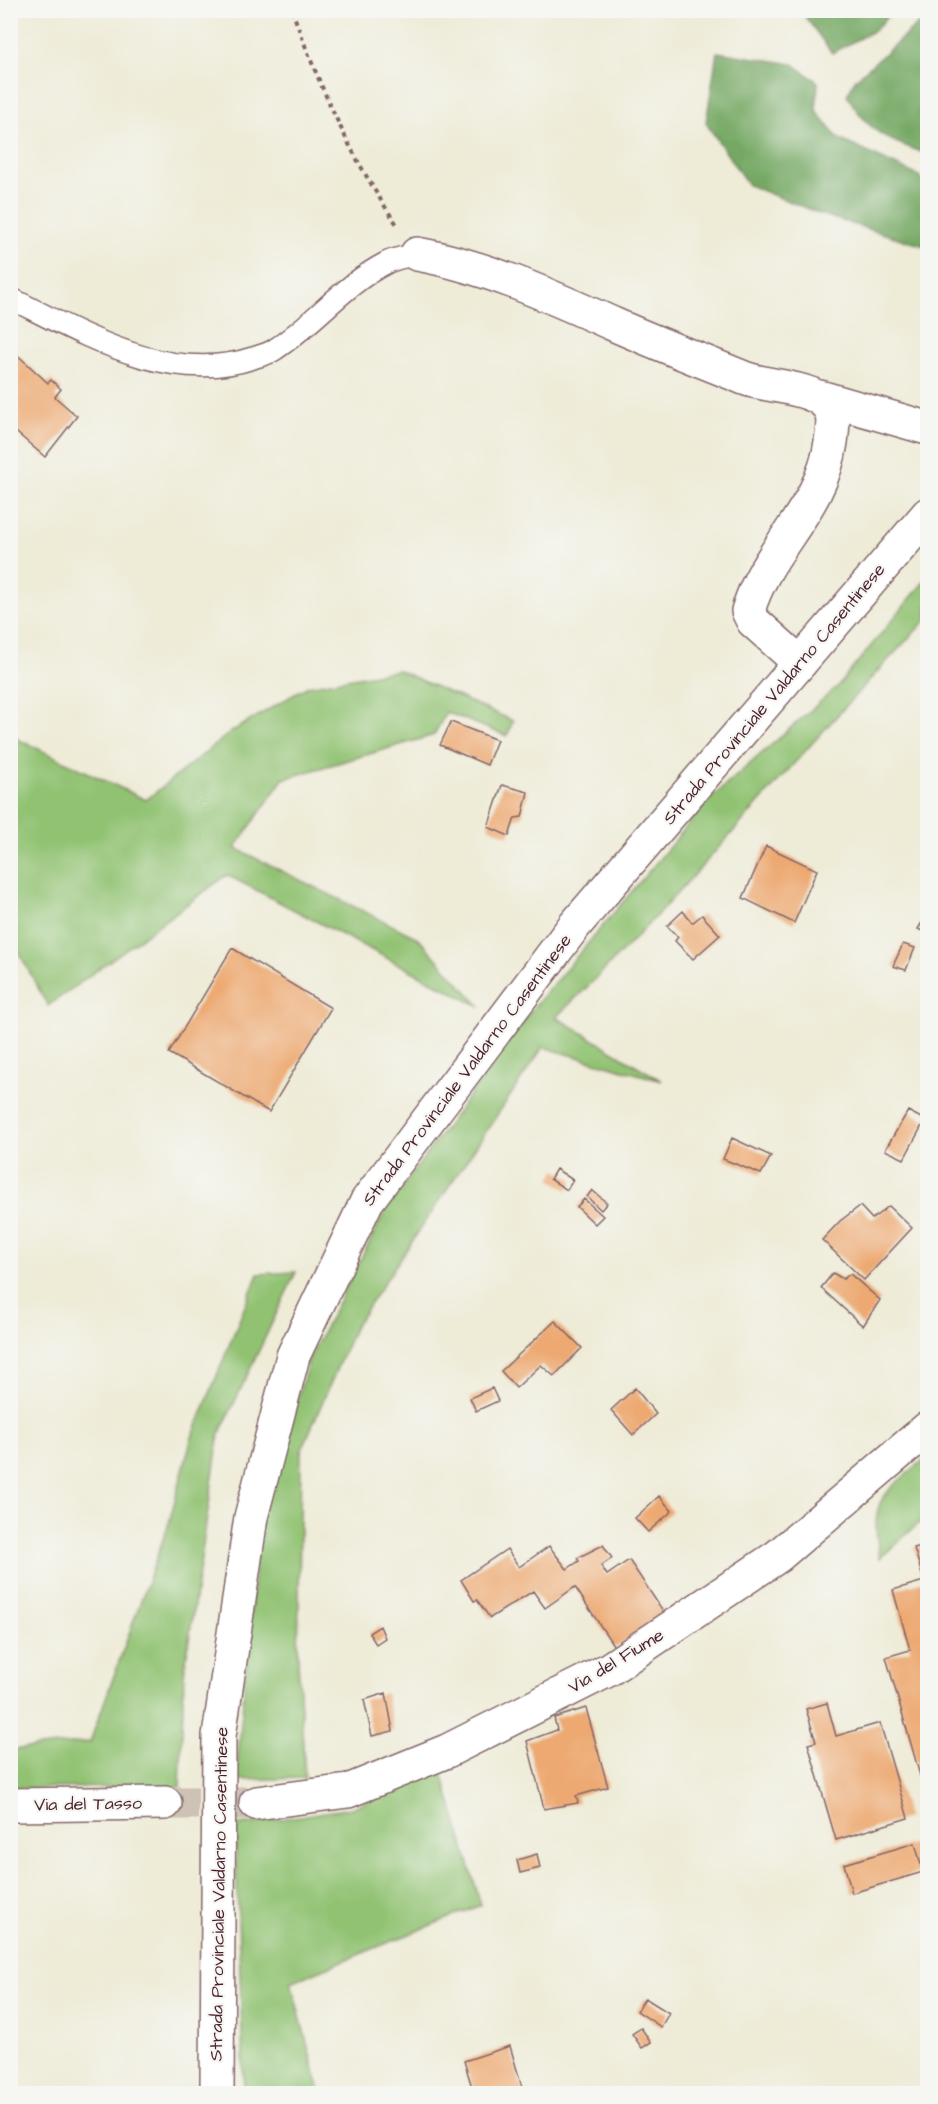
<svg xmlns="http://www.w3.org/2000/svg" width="938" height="2104" viewBox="0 0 938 2104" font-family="'Architects Daughter',sans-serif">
  <rect width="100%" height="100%" fill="#f6f6f2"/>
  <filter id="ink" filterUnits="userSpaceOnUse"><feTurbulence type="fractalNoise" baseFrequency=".0167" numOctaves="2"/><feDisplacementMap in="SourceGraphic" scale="12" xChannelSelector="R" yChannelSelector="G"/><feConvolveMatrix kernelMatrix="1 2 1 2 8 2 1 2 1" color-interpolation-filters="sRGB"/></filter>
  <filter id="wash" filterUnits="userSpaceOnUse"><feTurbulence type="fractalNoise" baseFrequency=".008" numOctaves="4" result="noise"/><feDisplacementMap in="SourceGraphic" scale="24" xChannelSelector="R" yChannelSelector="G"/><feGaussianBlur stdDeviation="1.35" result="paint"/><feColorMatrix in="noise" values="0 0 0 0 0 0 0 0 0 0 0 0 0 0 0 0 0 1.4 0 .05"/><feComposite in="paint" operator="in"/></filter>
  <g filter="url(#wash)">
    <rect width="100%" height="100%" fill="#eeebd7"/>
    <path fill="#91c272" stroke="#6e704e" stroke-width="1.5" d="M927,578V619C801,749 688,892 556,1017L662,1081L543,1047L355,1326L301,1452L298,1662L305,1778L236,1780L259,1522L310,1357L387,1208L535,1006L709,800L838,686Z
      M398,670L513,721L507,736L446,712L434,735L283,779L235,848L418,938L481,1007L227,875L48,1006L11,938V736L146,800L231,732L308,686Z
      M296,1272L219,1435L184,1674L180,1787L11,1788L10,1750L90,1742L169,1523L191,1440L258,1274Z
      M927,1457V1516L880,1558C868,1496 884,1494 927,1457Z
      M441,1770L481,1905L291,1982L320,2093H244L235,1826L351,1808Z"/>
    <path fill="#74a864" stroke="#5f6448" stroke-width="1.5" d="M801,11H892L875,30L832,53Z
      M927,16V154C888,140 869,134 847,95L855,80Z
      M717,52L793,64L818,82L816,111L839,139L919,176L927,185V247L823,215L748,185L706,123Z"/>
    <g id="blocks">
      <path fill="#eda971" d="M12,350L48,383L51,380L61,389L55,397L77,416L45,457L10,427Z
        M451,722L497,740L487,765L440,745Z
        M502,785L528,792L522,817L515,818L509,836L488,827Z
        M766,846L817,870L794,923L743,898Z
        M683,911L692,923L702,915L720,935L693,959L675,941L678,937L667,926Z
        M928,913V934L918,929Z
        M903,944L915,948L906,970L893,966Z
        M232,948L331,1008L269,1112L169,1053Z
        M908,1111L925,1120L904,1159L885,1150Z
        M732,1138L771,1156L761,1174L723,1159Z
        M556,1169L573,1180L567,1190L550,1179Z
        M592,1190L607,1203L601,1210L587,1197Z
        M584,1199L603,1216L595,1224L577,1207Z
        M860,1206L872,1219L889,1206L912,1228L864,1280L822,1240L840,1221Z
        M833,1273L843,1279L850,1274L880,1300L863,1326L821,1288Z
        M555,1321L582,1348L554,1376L541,1365L516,1388L501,1371Z
        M492,1388L498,1401L476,1411L470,1398Z
        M635,1388L656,1414L633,1435L611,1410Z
        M659,1496L672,1511L648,1532L635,1518Z
        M928,1544V1800H927L886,1657L910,1650L893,1590L924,1581L914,1548Z
        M603,1545L612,1558L601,1566L607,1575L629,1560L665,1614L615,1648L575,1587L545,1608L533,1591L490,1618L477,1600L474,1601L461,1580L507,1549L519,1567L549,1546L567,1569L579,1561L577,1558Z
        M380,1626L385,1638L376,1644L369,1633Z
        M386,1693L393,1731L372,1736L364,1700Z
        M827,1703L836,1736L880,1723L908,1818L836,1840L808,1744L816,1742L806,1709Z
        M586,1708L608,1787L576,1796L578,1803L544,1809L527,1741L557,1730L554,1718Z
        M915,1843L923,1872L852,1893L844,1864Z
        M537,1854L540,1868L520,1873L517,1860Z
        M645,1998L669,2013L661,2027L637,2011Z
        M641,2028L651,2042L642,2048L632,2034Z
        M510,2046L524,2094H474L464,2061Z"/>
    </g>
  </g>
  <g filter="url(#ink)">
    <use href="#blocks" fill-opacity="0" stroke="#836667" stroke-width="1.5"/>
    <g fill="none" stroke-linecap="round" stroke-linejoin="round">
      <path stroke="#cdc2b5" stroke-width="33" stroke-dasharray="33 16" stroke-linecap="butt" d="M165,1803H256"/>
      <g stroke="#836667" stroke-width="24">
        <path id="service" d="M10,298C83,334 169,386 253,358C259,356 268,354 274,350C314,324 343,285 386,263C395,258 407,257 417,254"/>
      </g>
      <g stroke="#836667" stroke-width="36">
        <path id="minor" d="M417,254C485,266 550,296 613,324C656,343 700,360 744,378C768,388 823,385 832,414C834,422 832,434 831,442C822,510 766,548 748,611L753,621L800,663
          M820,397L927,428
          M256,1803L348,1791L447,1751L608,1670L778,1556L928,1428
          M10,1805L165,1803"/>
      </g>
      <g stroke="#836667" stroke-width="36">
        <path id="secondary" d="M217,2094L219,1736L251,1517L293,1356L367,1201L575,925L928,514"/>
      </g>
      <path stroke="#836667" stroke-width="4" stroke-dasharray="4.5 4.5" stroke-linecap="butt" d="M292,10C319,86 352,160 398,226"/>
      <use href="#service" stroke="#fff" stroke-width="21"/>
      <use href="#minor" stroke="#fff" stroke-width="33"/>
      <use href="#secondary" stroke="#fff" stroke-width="33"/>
    </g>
  </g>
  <g text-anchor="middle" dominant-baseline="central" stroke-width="4.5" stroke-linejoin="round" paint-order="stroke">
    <g font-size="18" fill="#4a1f2b" stroke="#f6f6f2">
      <text transform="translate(774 694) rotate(-50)">Strada Provinciale Valdarno Casentinese</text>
      <text transform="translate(467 1070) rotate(-53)">Strada Provinciale Valdarno Casentinese</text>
      <text transform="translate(616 1661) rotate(-31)">Via del Fiume</text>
      <text transform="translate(88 1804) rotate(-1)">Via del Tasso</text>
      <text transform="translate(219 1894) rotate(-89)">Strada Provinciale Valdarno Casentinese</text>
    </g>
  </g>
  <rect width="938" height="2104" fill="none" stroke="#f6f6f2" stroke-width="36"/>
</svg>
